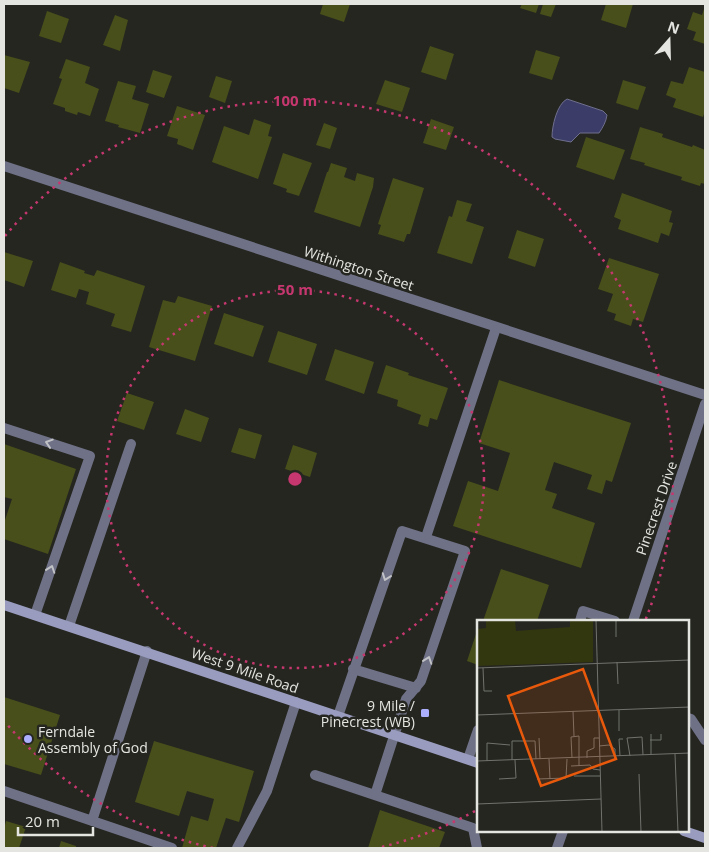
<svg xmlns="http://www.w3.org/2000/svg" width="709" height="852" viewBox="0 0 709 852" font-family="'Open Sans',sans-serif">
  <rect width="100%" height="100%" fill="#252620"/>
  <path fill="#3c3c68" stroke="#6e6f8c" d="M567,99L603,111L607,115C606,122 603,127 599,133H580L571,142L555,139L552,137C552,126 557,104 567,99Z"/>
  <path fill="#484f1a" d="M323,4H350L344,22L320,14Z
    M522,4H539L536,13L520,8Z
    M543,4H556L551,17L540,14Z
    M606,4H633L626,28L601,20Z
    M705,6V44L693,40L696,32L687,29L693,12L702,15Z
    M47,11L69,19L61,43L39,36Z
    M115,15L128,20L120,51L103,45Z
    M430,46L454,54L446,80L421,72Z
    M536,50L560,57L552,80L529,73Z
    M4,55L30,62L19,93L4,88Z
    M66,59L90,67L85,83L99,89L90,116L78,112L77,115L65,111V108L53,104L62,79L59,78Z
    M689,67L705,72V111L703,117L673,107L676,99L666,95L671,81L683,84Z
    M153,70L172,76L164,98L146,92Z
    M216,76L232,81L225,103L209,97Z
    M385,80L410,88L402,112L376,104Z
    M623,80L646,87L638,110L616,103Z
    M118,81L136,86L132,99L149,104L140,133L118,127L119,125L105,121Z
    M177,106L205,115L193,150L177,144L178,139L167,136Z
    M254,119L271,125L268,136L272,137L258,179L212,162L224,126L249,135Z
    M431,119L454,127L446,150L423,143Z
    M324,123L337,128L330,149L316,145Z
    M640,127L663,134L662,137L692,147L693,145L705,150V184L701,183L700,186L681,180L682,177L644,165L645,163L630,159Z
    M586,137L625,150L614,180L576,167Z
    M283,153L312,163L299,196L286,192L287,189L273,184Z
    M331,163L347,168L344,177L355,181L357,173L374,178L373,187L360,227L314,212L327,172H328Z
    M393,178L424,188L410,234H407L404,242L378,234L381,225L378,224Z
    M622,193L672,211L669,222L673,223L669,236L661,233L658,243L618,229L621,220L614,217Z
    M457,200L472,204L466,221L484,227L472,264L437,253L449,216L452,217Z
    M517,230L544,239L535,267L508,258Z
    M4,252L33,261L24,287L4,280Z
    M609,258L659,274L643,322L633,319L631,326L614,320L616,314L607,311L613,294L598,289Z
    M60,262L85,271L84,273L94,276L97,270L145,286L131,332L111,326L115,314L86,304L89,292L79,289L76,298L51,290Z
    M178,296L212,306L195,361L149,347L163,300L175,303Z
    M224,313L264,326L253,357L214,344Z
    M278,331L317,344L307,375L268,362Z
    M335,349L374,362L364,394L325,380Z
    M386,365L409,373L408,375L448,388L437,420L430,418L428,427L418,424L421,415L397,406L398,400L377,393Z
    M499,380L631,423L612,482L606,480L602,494L587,489L592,475L554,462L545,490L557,494L552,508L595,523L581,568L453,526L468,481L498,491L510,453L479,443Z
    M127,393L154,402L144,430L117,421Z
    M185,409L209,418L201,442L176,434Z
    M239,428L262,435L255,459L231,452Z
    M4,444L76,469L48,554L4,539V523L12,499L4,497Z
    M293,445L317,453L310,477L285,469Z
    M501,569L549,585L537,621H483Z
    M477,631H478V665L467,661Z
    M4,697L60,715L41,775L4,764Z
    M154,741L254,771L239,822L226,818L216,848H182L191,816L208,821L214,799L187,791L179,816L135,802Z
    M380,810L445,832L439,848H368Z
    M6,821L26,827L19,848H4V829Z
    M61,841L76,846V848H59Z"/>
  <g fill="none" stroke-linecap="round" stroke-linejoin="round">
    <path stroke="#6f7186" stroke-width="10" d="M4,428L90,456L35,615
      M426,537L496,328
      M580,621L583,611L615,621
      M69,626L131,444
      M353,669L416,688
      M338,716L402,531L465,551L421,681L406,699L375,795
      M688,718L691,719L705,740
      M468,759L478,730
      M315,775L473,828L477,848
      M4,791L172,848
      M92,821L147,651
      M237,848L267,791L296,702"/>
    <path stroke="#6f7186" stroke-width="10" d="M4,166L705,395"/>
    <path stroke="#6f7186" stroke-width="10" d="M633,621L705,404
      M557,848L563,831"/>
    <path stroke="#999cbe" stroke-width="10" d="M4,605L478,763
      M684,831L705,838"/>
  </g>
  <defs><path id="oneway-chevron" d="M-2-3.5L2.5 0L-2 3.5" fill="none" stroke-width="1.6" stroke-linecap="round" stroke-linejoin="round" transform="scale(1.25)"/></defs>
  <g stroke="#c1c2c5">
    <use href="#oneway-chevron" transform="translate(49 443) rotate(-162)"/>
    <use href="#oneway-chevron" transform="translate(51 569) rotate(-71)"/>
    <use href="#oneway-chevron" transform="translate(386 577) rotate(110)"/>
    <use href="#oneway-chevron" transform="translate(428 660) rotate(-71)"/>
  </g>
  <g fill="none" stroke="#c7376f" stroke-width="2.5" stroke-dasharray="2.5 5">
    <circle cx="295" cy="479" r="189"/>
    <path d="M475 811A378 378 0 0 1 377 848M213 848A378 378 0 0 1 5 722M5 236A378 378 0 0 1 645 621"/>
  </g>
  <g fill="#acaffb" stroke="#252620" stroke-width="2">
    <rect x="420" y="708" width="10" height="10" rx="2.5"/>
    <circle cx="28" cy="739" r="5"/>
  </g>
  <g text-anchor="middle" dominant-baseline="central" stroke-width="5" stroke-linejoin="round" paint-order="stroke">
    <g font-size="14" fill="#e4e5e0" stroke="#252620">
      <text transform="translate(359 268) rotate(18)">Withington Street</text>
      <text transform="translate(656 508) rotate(-71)">Pinecrest Drive</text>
      <text transform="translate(245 670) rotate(19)">West 9 Mile Road</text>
    </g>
    <g font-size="14" fill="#e4e5e0" stroke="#252620" text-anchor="end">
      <text x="415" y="705">9 Mile /<tspan x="415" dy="16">Pinecrest (WB)</tspan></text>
      <text x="38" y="731" text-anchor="start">Ferndale<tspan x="38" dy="16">Assembly of God</tspan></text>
    </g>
  </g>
  <g transform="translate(477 620)">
    <rect width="212" height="212" fill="#252620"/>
    <path d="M9,0H38L39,11L93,7V0H116V42L0,46V9L9,8Z" fill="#333710"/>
    <path fill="none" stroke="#71726d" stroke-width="1" d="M119,0L125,212M139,0V17M140,42L141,64M0,48L213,40M6,48L7,71H15M142,90V111M96,91L97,116M0,95L213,87M62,118L63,139M173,120H184V114M122,126L132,125L138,129V137M198,134L201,212M174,135V114M143,136L142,119H146M153,136L150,118L165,117L166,135M95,138L94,117L102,116V146M110,138V131L117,128V118H122M72,139L73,159M35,140V121H58L59,139M0,141L213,133M10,141V123L33,125M94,146L113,145L116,149L123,150M162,154L164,212M97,156H123M22,159L39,158L38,140M60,159L89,158L90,139M0,184L124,179"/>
    <path fill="#e8590c" fill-opacity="0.15" stroke="#e8590c" stroke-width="2.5" d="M106,49L139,139L64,166L31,76Z"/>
    <rect width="212" height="212" fill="none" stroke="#e4e5e0" stroke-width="2.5"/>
  </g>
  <circle cx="295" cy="479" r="8" fill="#c7376f" stroke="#252620" stroke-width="2.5"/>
  <g font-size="15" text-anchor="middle" font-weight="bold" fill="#c7376f" stroke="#252620" stroke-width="5" stroke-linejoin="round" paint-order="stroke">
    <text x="295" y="106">100 m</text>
    <text x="295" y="295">50 m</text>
  </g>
  <rect width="709" height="852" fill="none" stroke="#e4e5e0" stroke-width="10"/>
  <g transform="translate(669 40) rotate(20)" stroke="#252620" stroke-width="4" paint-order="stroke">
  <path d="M0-4L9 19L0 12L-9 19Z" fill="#e4e5e0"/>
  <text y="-8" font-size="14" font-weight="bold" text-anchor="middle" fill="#e4e5e0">N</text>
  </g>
  <path d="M18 827v8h75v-8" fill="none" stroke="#e4e5e0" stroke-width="2.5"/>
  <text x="25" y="827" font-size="15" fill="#e4e5e0" stroke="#252620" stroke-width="4" paint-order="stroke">20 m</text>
</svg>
